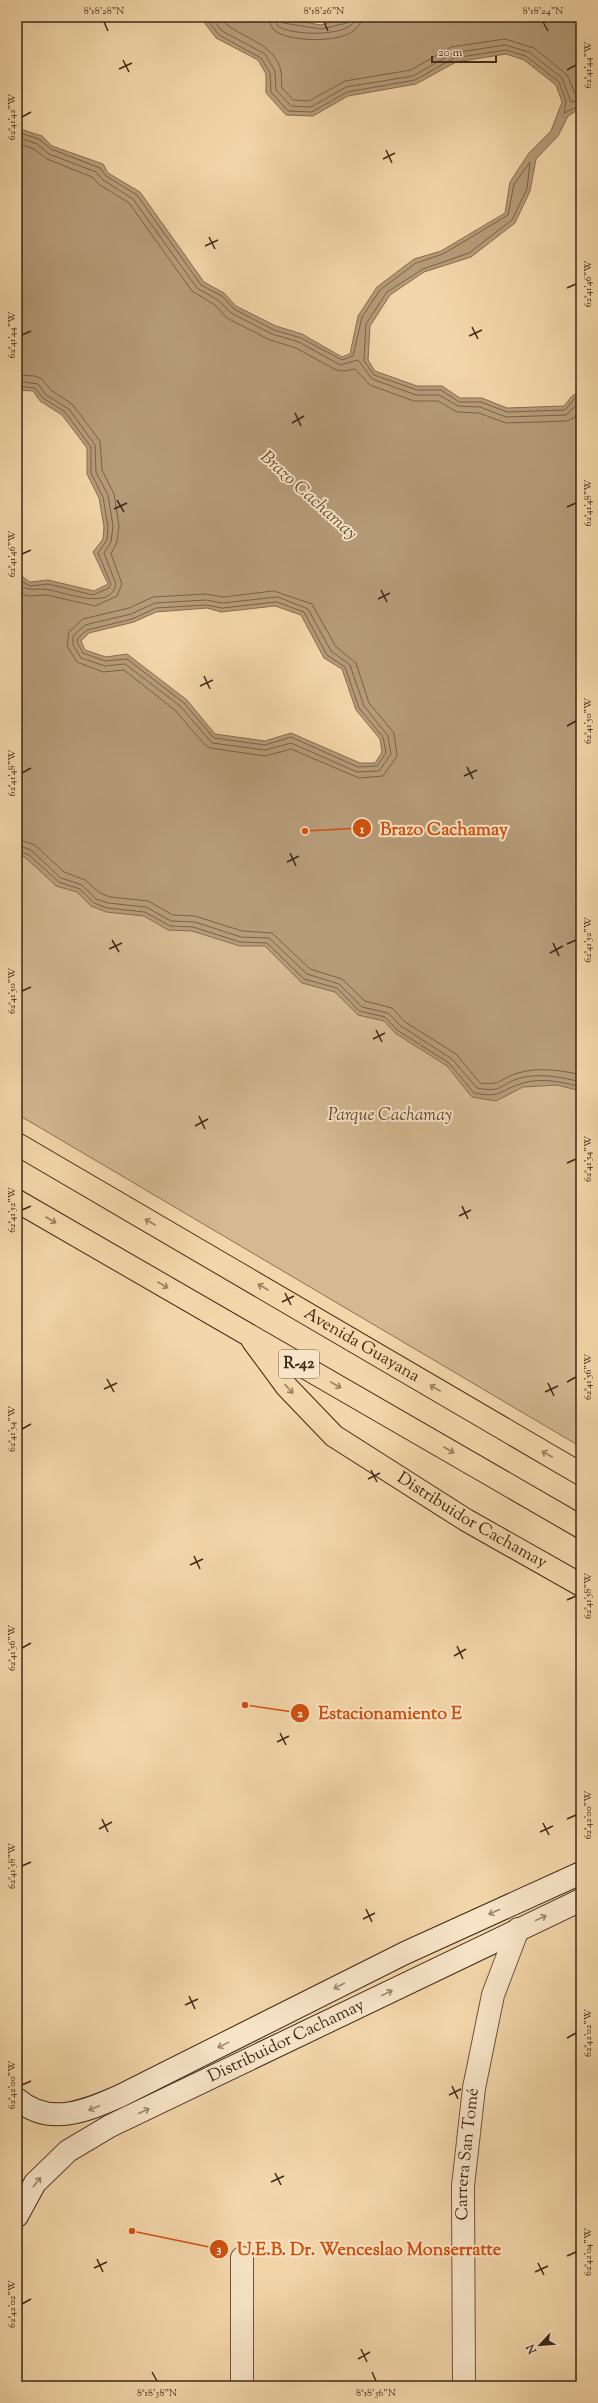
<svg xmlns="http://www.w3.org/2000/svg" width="598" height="2403" viewBox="0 0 598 2403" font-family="'Sorts Mill Goudy',serif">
  <rect width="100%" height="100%" fill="#f3d6a9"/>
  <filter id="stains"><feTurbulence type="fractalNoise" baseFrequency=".005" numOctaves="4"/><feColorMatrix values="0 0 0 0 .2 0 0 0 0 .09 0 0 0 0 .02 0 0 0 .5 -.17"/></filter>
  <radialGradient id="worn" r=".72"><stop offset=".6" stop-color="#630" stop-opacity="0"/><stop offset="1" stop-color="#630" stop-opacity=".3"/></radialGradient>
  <path fill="#d4b991" stroke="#8a7156" d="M17,807L581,975V1447L17,1114Z"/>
  <path fill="#b69b78" stroke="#866d52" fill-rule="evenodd" d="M200,17H274L321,25L349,17H581V108L568,116L558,136L536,159L530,191L515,223L471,257L424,272L390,295L370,326L368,360L375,371L417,386H442L460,398H482L507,408L564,406L572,396L581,391V1091L557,1085L523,1087L496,1101L472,1097L447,1066L395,1033L384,1021L358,1015L335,992L302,983L265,946H240L192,931L168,930L144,916L106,912L91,906L77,892L56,886L26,858L17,853V573L30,582L48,580L94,591L108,584L93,552L103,539L104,527L99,498L87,474V448L62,415L40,401L33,391L17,390V128L42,136L52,146L103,164L108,173L140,192L204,282L224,293L236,306L276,326L302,334L342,357L350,354L358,316L377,287L414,259L441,251L505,213L510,182L529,153L551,131L562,102L556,85L524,60L506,54L456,62L416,84L348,96L313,116L286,115L266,93V74L258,60L216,38ZM275,606L301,615L324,658L342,669L356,710L380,739L382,752L375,763H360L291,733L265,741L215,734L187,700L127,654L106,657L85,650L81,641L89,633L134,622L156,612L207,608L221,612Z"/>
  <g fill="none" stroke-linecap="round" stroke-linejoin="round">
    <path stroke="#7a6249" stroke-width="1" d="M205,17L219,35L261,58L270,73L271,92L288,111L312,112L347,92L415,80L454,58L506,50L526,56L559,82L566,101L564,113L581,105
      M211,17L222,31L265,54L275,71L276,90L291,106L311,107L346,87L413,76L453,53L505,45L529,52L562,78L571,102L581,100
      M219,17C235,38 276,41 281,72C282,77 281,82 282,88L293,100L309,101L345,81L411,70L451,47L505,39L534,48L567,75L575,93L581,94
      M269,17C269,22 271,27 275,31C291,43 361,46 362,17
      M275,17C275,20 276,23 278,26C290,36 355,38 356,17
      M280,17L283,23L321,29L347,23L351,17
      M17,132L39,139L51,149L100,168L106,176L137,195L201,285L222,296L234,309L274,330L301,338L342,360L353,356L362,317L380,290L416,263L443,254L508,215L514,184L530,162L527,189L512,220L469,253L423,269L387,292L366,324L364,361L374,375L417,390H441L459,402H481L507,412L565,410L574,399L581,395
      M17,137L37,144L49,154L96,172L103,180L133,199L197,288L218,300L231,313L272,334L299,342L340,365L358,360L372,379L416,395H439L458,406L480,407L506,417L566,415L581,401
      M17,143L34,149L47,159L92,177L100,185L129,203L192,291L215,305L227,318L270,340L296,348L336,370L344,371L355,369L370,385L414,401H438L457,412L479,413L506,423L567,421L575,417L581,409
      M17,375L35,376L42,379L51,390L73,405L100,441L102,470L114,494L119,526L117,542L111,554L122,584L117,596L95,606L47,595L27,596L17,591
      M17,381L38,384L46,395L69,409L95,445L96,472L108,495L113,526L111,542L104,553L116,584C112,611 66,593 50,590C35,587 32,593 17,584
      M17,386L35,388L43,398L65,412L91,447V473L103,497L108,527L107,540L98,553L111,584L109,588L93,595L48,584L30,586L17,578
      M274,591L312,604L336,647L356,663L369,703L394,733L397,756L383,776L359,778L291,749L265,756L210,748L204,744L176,711L124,670L103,672L77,662L67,646L69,632L83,619L129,608L153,597L206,594L223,597Z
      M278,597L308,609L331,651L350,665L364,706L388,736L391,754L379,771L357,772L291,743L265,750L212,743L180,706L125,664L105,666L81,658L73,645V636L85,625L131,614L155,603L206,600L222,603Z
      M277,602L304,612L327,655L345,667L359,708L383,737L386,753L377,766L358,767L291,737L265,745L214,738L184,703L127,659L105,661L83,653L77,642L78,638L87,630L132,619L156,608L206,605L222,608Z
      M17,839L35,845L64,872L85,880L100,893L110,897L148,901L173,915L195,916L242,931L272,933L310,969L342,979L365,1001L392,1008L405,1022L456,1054L480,1083C501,1086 501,1078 518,1073C538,1067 561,1070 581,1075
      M17,845L31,850L61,878L82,885L96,899L108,903L146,907L171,921L195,922L241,937L269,938L307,974L339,984L362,1007L388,1013L401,1026L452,1059L477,1088C504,1093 498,1085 520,1078C540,1073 562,1077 581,1082
      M17,850L29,855L59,882L80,889L94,903L107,908L145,912L170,926L193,927L240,942L267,943L304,979L337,988L359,1011L385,1017L397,1030L449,1063L474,1093C502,1098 496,1092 520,1084C539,1077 563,1082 581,1087"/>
    <g stroke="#6c543e" stroke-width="24">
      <g id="street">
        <path d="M242,2386V2258"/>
        <path id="s1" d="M464,2386L463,2186L474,2088L493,1995L518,1929"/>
      </g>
    </g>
    <g stroke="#3f291a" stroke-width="24">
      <g id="secondary">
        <path d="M17,2099C49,2127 86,2111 120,2096L405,1953L581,1873"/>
        <path id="s2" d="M17,2216L35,2183L68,2151L110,2126L581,1900"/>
      </g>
    </g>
    <g stroke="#3f291a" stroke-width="24">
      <g id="primary">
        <path id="s3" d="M17,1144L581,1474"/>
        <path d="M17,1201L581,1527"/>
        <path id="s4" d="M253,1341L287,1387L334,1436L466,1520L581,1585"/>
      </g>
    </g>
    <use href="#street" stroke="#f7e4c7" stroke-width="22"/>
    <use href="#secondary" stroke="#f7e4c7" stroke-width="22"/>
    <use href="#primary" stroke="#f3d6a9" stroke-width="22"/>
  </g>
  <defs><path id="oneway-shaft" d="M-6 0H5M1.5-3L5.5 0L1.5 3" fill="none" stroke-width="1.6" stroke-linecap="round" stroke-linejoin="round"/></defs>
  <g stroke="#998062">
    <use href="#oneway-shaft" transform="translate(51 1220) rotate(30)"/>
    <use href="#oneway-shaft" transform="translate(150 1222) rotate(-150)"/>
    <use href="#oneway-shaft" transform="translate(163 1285) rotate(30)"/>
    <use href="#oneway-shaft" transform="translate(263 1287) rotate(-150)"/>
    <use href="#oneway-shaft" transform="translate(336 1385) rotate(30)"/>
    <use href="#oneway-shaft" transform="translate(435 1388) rotate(-150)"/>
    <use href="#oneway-shaft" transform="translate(289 1389) rotate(48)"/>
    <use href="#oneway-shaft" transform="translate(449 1450) rotate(30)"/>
    <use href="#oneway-shaft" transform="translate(547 1454) rotate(-150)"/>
  </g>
  <g stroke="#9b8670">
    <use href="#oneway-shaft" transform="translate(494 1912) rotate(156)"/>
    <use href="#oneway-shaft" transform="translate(541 1918) rotate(-25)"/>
    <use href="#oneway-shaft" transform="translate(339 1986) rotate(153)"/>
    <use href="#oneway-shaft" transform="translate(387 1993) rotate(-26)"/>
    <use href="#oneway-shaft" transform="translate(223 2045) rotate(154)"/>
    <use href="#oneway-shaft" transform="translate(94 2108) rotate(157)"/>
    <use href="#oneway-shaft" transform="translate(144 2111) rotate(-25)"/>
    <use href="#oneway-shaft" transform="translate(37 2182) rotate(-51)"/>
  </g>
  <path fill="none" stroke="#3f291a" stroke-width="1.5" d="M104,22L108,31M324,22L328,31M543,22L548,31M123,60L129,72M119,69L132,63M567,70L576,65M22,117L31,112M386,150L392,163M383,159L395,153M209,237L215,249M205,246L218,240M567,288L576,284M472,327L478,339M22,335L31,331M469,336L482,330M295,413L301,426M292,423L304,416M117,500L124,512M567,507L576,503M114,509L127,503M22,554L31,550M381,590L387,602M378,599L390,593M204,676L210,689M200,686L213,680M567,726L576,721M467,767L473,779M22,773L31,768M464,776L477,770M290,853L296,866M287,862L299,856M112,940L119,952M553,943L559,956M567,944L576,940M109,949L122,943M550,953L563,946M22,991L31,987M376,1030L382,1042M373,1039L385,1033M199,1116L205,1129M195,1126L208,1119M567,1163L576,1159M462,1206L468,1219M22,1210L31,1206M459,1216L471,1210M285,1293L291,1305M282,1302L294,1296M107,1379L114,1392M567,1382L576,1377M548,1383L554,1396M104,1389L117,1383M545,1392L558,1386M22,1429L31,1424M371,1470L377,1482M368,1479L380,1473M194,1556L200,1569M190,1565L203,1559M567,1600L576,1596M457,1646L463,1659M22,1648L31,1643M454,1656L466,1649M280,1733L286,1745M277,1742L289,1736M102,1819L108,1832M567,1819L576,1815M543,1823L549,1835M99,1829L112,1822M540,1832L553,1826M22,1866L31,1862M366,1909L372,1922M363,1919L375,1913M189,1996L195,2009M185,2005L198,1999M567,2038L576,2033M22,2085L31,2081M452,2086L458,2099M449,2095L461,2089M275,2173L281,2185M271,2182L284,2176M567,2256L576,2252M97,2259L103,2272M538,2263L544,2275M94,2268L107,2262M535,2272L548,2266M22,2304L31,2299M361,2349L367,2362M358,2359L370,2352M152,2372L157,2381M372,2372L376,2381"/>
  <g text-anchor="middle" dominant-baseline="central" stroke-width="4" stroke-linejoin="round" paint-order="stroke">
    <rect fill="#f7e4c7" stroke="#76614e" stroke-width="1" x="279" y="1350" width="40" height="28" rx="3"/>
    <g font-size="16" font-weight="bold" fill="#3f291a">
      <text x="299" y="1364">R-42</text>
    </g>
    <g font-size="17" font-style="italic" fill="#5d4632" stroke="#f7e4c7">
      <text x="390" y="1116">Parque Cachamay</text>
    </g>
    <g font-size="17" fill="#3f291a" stroke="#f7e4c7">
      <text stroke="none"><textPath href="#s3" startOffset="399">Avenida Guayana</textPath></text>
      <text stroke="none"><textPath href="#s4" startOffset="287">Distribuidor Cachamay</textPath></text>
      <text stroke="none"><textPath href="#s2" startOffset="328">Distribuidor Cachamay</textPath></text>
      <text stroke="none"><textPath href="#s1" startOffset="232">Carrera San Tomé</textPath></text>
    </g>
    <g font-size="18" font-style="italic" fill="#634b36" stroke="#f7e4c7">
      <text transform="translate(308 496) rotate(42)">Brazo Cachamay</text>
    </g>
  </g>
  <path fill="none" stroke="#cf520e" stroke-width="1.5" d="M305 831L362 828M245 1705L300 1713M132 2231L219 2249"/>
  <g fill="#cf520e" stroke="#f7e4c7" stroke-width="1.5">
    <circle cx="305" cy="831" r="4"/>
    <circle cx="245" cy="1705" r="4"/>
    <circle cx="132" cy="2231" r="4"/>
    <circle cx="362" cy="828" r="10"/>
    <circle cx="300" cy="1713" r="10"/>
    <circle cx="219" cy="2249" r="10"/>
  </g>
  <g font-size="12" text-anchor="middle" font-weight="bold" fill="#fff">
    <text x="362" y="833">1</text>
    <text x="300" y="1717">2</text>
    <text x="219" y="2253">3</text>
  </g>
  <g font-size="18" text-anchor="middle" font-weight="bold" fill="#cf520e" stroke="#f7e4c7" stroke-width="4" stroke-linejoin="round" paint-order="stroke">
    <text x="444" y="835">Brazo Cachamay</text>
    <text x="390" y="1719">Estacionamiento E</text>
    <text x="369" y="2255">U.E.B. Dr. Wenceslao Monserratte</text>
  </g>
  <rect width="598" height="2403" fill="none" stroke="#f3d6a9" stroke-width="44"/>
  <g transform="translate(540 2345) rotate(244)" stroke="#f7e4c7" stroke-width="3" paint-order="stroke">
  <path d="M0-3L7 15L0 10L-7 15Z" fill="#3f291a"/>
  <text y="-6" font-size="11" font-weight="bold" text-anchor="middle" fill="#3f291a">N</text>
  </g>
  <path d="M432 56v6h64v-6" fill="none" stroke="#3f291a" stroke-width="2"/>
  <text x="438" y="56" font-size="12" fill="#3f291a" stroke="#f7e4c7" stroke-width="3" paint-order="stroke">20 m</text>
  <rect x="22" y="22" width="554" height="2359" fill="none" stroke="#3f291a" stroke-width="1.5"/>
  <g font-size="10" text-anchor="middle" fill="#3f291a">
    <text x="104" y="14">8°18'28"N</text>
    <text x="324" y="14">8°18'26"N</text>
    <text x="543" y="14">8°18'24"N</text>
    <text transform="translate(587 65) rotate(-90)" y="4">62°41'44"W</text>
    <text transform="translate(11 117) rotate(-90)" y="4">62°41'42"W</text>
    <text transform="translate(587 284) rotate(-90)" y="4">62°41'46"W</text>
    <text transform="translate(11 335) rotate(-90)" y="4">62°41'44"W</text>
    <text transform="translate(587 503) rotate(-90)" y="4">62°41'48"W</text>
    <text transform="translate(11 554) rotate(-90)" y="4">62°41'46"W</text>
    <text transform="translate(587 721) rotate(-90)" y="4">62°41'50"W</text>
    <text transform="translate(11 773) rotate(-90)" y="4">62°41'48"W</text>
    <text transform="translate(587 940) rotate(-90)" y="4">62°41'52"W</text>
    <text transform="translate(11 991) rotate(-90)" y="4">62°41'50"W</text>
    <text transform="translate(587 1159) rotate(-90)" y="4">62°41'54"W</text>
    <text transform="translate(11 1210) rotate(-90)" y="4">62°41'52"W</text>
    <text transform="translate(587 1377) rotate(-90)" y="4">62°41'56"W</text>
    <text transform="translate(11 1429) rotate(-90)" y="4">62°41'54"W</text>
    <text transform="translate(587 1596) rotate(-90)" y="4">62°41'58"W</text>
    <text transform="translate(11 1648) rotate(-90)" y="4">62°41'56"W</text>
    <text transform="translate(587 1815) rotate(-90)" y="4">62°42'00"W</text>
    <text transform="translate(11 1866) rotate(-90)" y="4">62°41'58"W</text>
    <text transform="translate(587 2033) rotate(-90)" y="4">62°42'02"W</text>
    <text transform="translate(11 2085) rotate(-90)" y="4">62°42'00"W</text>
    <text transform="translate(587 2252) rotate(-90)" y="4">62°42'04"W</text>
    <text transform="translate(11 2304) rotate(-90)" y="4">62°42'02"W</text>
    <text x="157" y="2396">8°18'38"N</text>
    <text x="376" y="2396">8°18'36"N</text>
  </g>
  <rect width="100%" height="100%" filter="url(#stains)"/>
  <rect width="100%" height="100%" fill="url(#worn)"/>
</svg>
